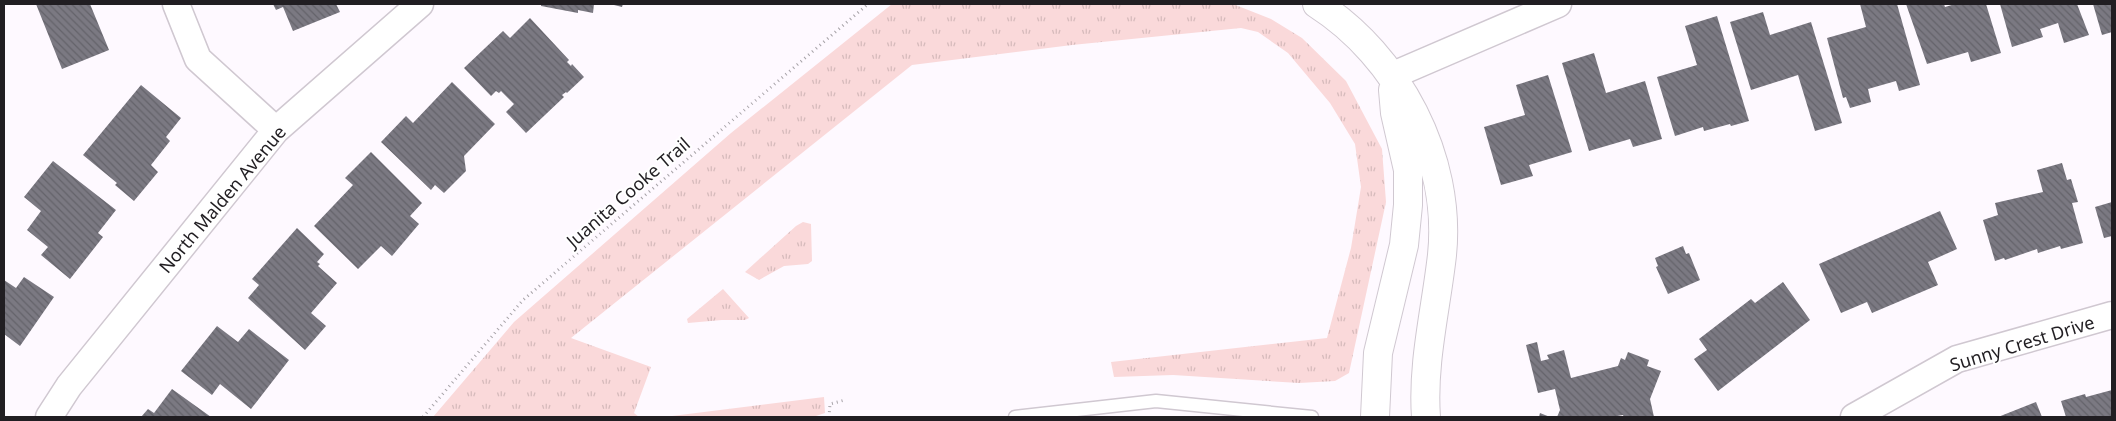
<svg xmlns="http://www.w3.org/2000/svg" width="2116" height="421" viewBox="0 0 2116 421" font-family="'Noto Sans',sans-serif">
  <defs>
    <pattern id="grass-tufts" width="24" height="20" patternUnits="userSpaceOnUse" patternTransform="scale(1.25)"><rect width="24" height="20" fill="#fad9da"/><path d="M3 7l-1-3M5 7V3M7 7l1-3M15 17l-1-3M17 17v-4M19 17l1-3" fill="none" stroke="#d6babb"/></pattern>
    <pattern id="building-back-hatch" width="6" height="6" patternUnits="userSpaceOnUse" patternTransform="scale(1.25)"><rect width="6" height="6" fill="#7b7982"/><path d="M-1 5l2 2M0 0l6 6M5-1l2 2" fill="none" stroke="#64636a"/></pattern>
  </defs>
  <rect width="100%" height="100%" fill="#fef9ff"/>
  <path fill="url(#grass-tufts)" d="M892,4H1233L1271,19L1302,38L1346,81L1382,149L1386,202L1349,373L1335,381L1299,383L1173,375L1114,377L1111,362L1327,338L1351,248L1361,187L1355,144L1330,103L1288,53L1258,32L1241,28L1072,45L912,65L571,338L651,367L634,413L639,417H433L514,322L731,133Z
    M803,222L811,224L812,261L808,264L784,266L759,280L745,272L796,226Z
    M723,289L749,318L745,320H722L688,323L687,319Z
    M824,397L825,413L813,417H664Z"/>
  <path fill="url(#building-back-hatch)" d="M36,4H90L109,50L62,69Z
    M273,4H336L340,12L293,31L283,7L276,10Z
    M541,4H594L593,13L578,10V13L541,6Z
    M610,4H623L622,7Z
    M1860,4H1897L1920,85L1899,91L1896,81L1868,89L1871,102L1850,108L1846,97L1843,98L1827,38L1866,27Z
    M1906,4H1944L1945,7L1955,4H1986L2001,53L1971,62L1968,52L1927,64Z
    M2000,4H2077L2089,35L2064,43L2058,23L2040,29L2043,37L2012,47Z
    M2093,4H2112V32L2102,35Z
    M1763,12L1770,35L1811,22L1842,123L1815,131L1798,75L1751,90L1730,22Z
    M1717,16L1749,121L1731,126L1730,124L1704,131L1703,127L1675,136L1657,77L1697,65L1685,26Z
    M530,18L569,60L567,62L571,66L572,64L584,77L567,93L566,92L562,95L564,97L526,133L506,112L514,104L501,91L499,93L496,91L491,96L464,68L503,31L510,38Z
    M1594,53L1606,93L1645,81L1662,139L1633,147L1630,139L1589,151L1562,63Z
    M1548,75L1572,152L1529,165L1533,176L1501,185L1484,127L1525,115L1516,85Z
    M452,82L495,124L464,156L466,171L444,193L435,185L431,190L381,142L406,116L413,123Z
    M141,85L181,118L166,137L170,141L151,165L158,172L134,201L115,185L117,183L83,155Z
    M371,152L422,203L410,216L419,224L392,256L381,246L358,269L314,226L353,185L345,178Z
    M53,161L116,210L98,233L103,237L70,279L41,255L48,247L27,230L41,211L24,197Z
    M2062,163L2067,180L2071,179L2078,202L2072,203L2083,243L2061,249L2060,246L2038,253L2037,249L2005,260L2004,258L1995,261L1983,220L1998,215L1995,203L2043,192L2037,170Z
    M2112,202V236L2104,238L2095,207Z
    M1940,211L1957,249L1928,262L1938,285L1872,313L1867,302L1841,313L1819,264Z
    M297,228L324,254L317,262L320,264L318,266L337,283L311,313L326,326L305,350L248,298L259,285L252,279Z
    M1683,246L1686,254L1689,253L1700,280L1668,294L1656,267L1658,266L1655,258Z
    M24,277L54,297L20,346L4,334V280L16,288Z
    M1783,282L1810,320L1718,391L1694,359L1707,350L1699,339L1751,299L1755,303Z
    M217,326L238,342L249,329L289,360L251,409L220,384L212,395L181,371Z
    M1537,342L1541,361L1549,359L1547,355L1564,350L1571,378L1618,366L1621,358L1625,360L1628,352L1649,360L1647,366L1661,371L1650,399L1654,417H1624L1623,415L1612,417H1557L1560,410L1555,389L1538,393L1526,345Z
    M172,389L211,417H141L148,409L154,413Z
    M2112,390V417H2066L2061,401L2085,394L2086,397Z
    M2036,402L2042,417H1998Z
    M1540,413L1550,417H1539Z"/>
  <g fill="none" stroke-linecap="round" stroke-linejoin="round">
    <g stroke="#d0c8d1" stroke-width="15">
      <path id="service" d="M1015,417L1156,401L1312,417"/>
    </g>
    <g stroke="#d0c8d1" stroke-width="29">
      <path id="minor" d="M176,4L198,59L276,130
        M1391,76L1558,4
        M49,417L69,386L276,130L420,4
        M1854,417L1957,359L2112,315"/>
    </g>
    <g stroke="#d0c8d1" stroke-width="30">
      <path id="tertiary" d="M1317,4C1398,56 1452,158 1442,255C1436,309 1422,363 1426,417
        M1375,417L1378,353L1404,245L1408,205V170L1395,113L1393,90"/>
    </g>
    <path stroke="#a8a4a9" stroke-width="3" stroke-dasharray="1 4" stroke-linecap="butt" d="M423,417L523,300L868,4
      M829,417L830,404L845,400"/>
    <use href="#service" stroke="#fff" stroke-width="12"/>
    <use href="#minor" stroke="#fff" stroke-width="26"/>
    <use href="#tertiary" stroke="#fff" stroke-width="28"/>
  </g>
  <g text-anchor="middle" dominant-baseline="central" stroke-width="4" stroke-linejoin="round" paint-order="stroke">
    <g font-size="18" fill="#211e22" stroke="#fff">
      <text transform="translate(628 192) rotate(-41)">Juanita Cooke Trail</text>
      <text transform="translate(222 199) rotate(-50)">North Malden Avenue</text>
      <text transform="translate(2022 343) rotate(-17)">Sunny Crest Drive</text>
    </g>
  </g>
  <rect width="2116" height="421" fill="none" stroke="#211e22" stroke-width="10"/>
</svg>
